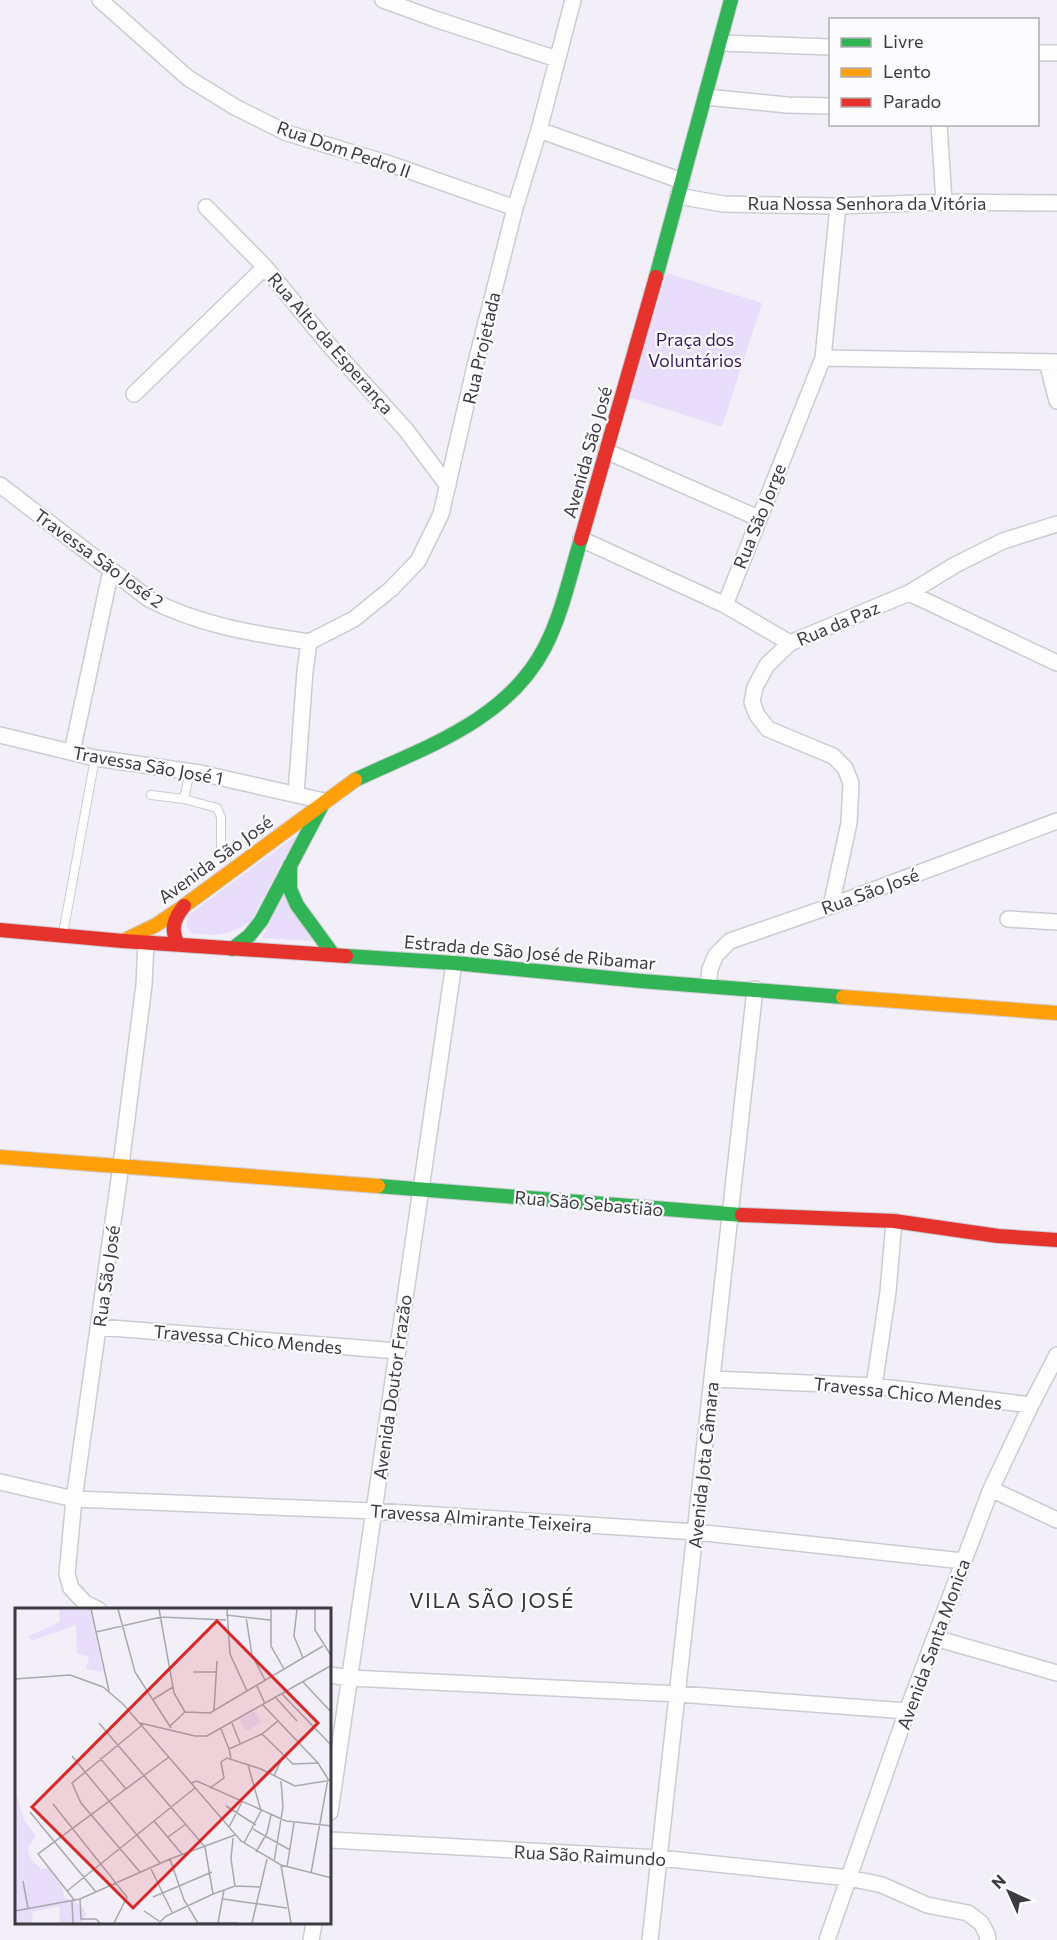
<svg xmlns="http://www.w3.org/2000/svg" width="1057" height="1940" viewBox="0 0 1057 1940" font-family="Commissioner,sans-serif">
  <rect width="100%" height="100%" fill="#f2eff8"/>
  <path fill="#e8defb" d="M667,273L762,303L722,427L628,397Z
    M297,835L251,921C229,935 218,937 192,933L187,928V916Z
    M284,892L313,941L262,938Z"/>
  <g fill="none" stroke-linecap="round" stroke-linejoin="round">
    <g stroke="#cdcbd2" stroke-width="10">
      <path id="lane" d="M151,795L184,799L217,808L221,817V853
        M184,799L190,771
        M63,934L95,758"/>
    </g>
    <g stroke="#cdcbd2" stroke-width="18">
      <path id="street" d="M100,0L188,78L235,107L287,133L390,164L515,208
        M383,0L435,19L557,59
        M721,43L830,47
        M1038,53H1057
        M706,97L787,105L830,106
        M939,124L944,202
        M539,130L682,181
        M678,196L723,204L838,206L944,202L1057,203
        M206,207L265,267L329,345L406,430L448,486
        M823,358L1057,362
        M1047,362L1057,401
        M134,394L265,267
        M606,451L758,518
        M0,485L149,599C199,625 254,634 309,642
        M581,539L725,605
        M909,593L1057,663
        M309,642L354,619L391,589L418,561L441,514L475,366L515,208L539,130L573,0
        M790,643L725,605L823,358L838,206
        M0,735L95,758L200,773L324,801
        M72,752L111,570
        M296,794L305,671L309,642
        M831,906L849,823L851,783L845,768L833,756L768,729L757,715L752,702L755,687L767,665L790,643L909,593L955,565L1003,541L1057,524
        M1008,919L1057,922
        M708,985L710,969L716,955L730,941L831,906L1057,821
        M99,1327L398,1351
        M713,1379L874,1386L1031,1405
        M874,1386L888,1292L894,1221
        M0,1482L74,1499L374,1511L527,1521L696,1532L963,1561
        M991,1489L1057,1520
        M99,1610L85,1603L71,1588L67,1574L74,1499L121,1165L144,985L146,942
        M935,1638L1057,1673
        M330,1675L350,1678L678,1694L907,1711
        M330,1812L454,963
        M330,1840L659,1858L849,1878L882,1885L927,1905L968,1913L981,1923L987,1934L988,1940
        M311,1940L314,1924
        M650,1940L755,989
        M827,1940L907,1711L991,1489L1031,1405L1057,1355"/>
    </g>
    <g stroke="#cdcbd2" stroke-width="16">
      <path id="fast" d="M656,277L731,0
        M355,780C425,747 507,721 545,647C562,614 570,575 581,539
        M290,865V889L297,905L332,953
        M232,949L249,936L261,921L321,807
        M346,956L454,963L641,981L843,997
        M378,1186L742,1215"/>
    </g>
    <g stroke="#cdcbd2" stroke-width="16">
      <path id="slow" d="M123,941L156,925L184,906L355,780
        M843,997L1057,1013
        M0,1157L378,1186"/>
    </g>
    <g stroke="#cdcbd2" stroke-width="16">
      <path id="jam" d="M581,539L656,277
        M0,930L123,941L346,956
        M178,944C170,929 174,919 184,906
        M742,1215L894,1221L998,1236L1057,1240"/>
    </g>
    <use href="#lane" stroke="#fdfdfe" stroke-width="8"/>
    <use href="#street" stroke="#fdfdfe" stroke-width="15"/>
    <use href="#fast" stroke="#30b455" stroke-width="14"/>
    <use href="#slow" stroke="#ff9f0a" stroke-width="14"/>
    <use href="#jam" stroke="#e5322d" stroke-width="14"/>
  </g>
  <g text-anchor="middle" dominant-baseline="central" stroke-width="4.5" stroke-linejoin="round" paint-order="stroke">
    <g font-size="18" fill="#3d3a41" stroke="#fcfbfe">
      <text transform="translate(344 149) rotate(19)">Rua Dom Pedro II</text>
      <text x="867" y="203">Rua Nossa Senhora da Vitória</text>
      <text transform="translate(331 343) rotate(49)">Rua Alto da Esperança</text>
      <text transform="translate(481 348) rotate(-77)">Rua Projetada</text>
      <text transform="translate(587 452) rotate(-74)">Avenida São José</text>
      <text transform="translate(759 516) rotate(-68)">Rua São Jorge</text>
      <text transform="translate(99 558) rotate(36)">Travessa São José 2</text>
      <text transform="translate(838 623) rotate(-23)">Rua da Paz</text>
      <text transform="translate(148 765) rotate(10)">Travessa São José 1</text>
      <text transform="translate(215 859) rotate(-36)">Avenida São José</text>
      <text transform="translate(870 891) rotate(-20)">Rua São José</text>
      <text transform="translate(530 952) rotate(5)">Estrada de São José de Ribamar</text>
      <text transform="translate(589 1203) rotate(5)">Rua São Sebastião</text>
      <text transform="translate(106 1276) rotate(-82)">Rua São José</text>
      <text transform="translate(248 1339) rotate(5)">Travessa Chico Mendes</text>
      <text transform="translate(392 1387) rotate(-82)">Avenida Doutor Frazão</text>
      <text transform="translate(908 1393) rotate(6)">Travessa Chico Mendes</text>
      <text transform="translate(703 1465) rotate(-84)">Avenida Jota Câmara</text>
      <text transform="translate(481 1518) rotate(4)">Travessa Almirante Teixeira</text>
      <text transform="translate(933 1644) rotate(-70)">Avenida Santa Monica</text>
      <text transform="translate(590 1855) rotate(3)">Rua São Raimundo</text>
    </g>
    <g font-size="18" fill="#3c1c5f" stroke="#fcfbfe">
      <text x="695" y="339">Praça dos<tspan x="695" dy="21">Voluntários</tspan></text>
    </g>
    <g font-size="21" letter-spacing="1.5" fill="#383440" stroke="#fcfbfe">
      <text x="492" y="1599">VILA SÃO JOSÉ</text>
    </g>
  </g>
  <g transform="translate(15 1608)">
    <rect width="316" height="316" fill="#f2eff8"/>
    <path d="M44,1H75L88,64L71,61L74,48L62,46L61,17L16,33L14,29L5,32L45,14ZM240,103L246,115L231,123L224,111ZM0,182L9,212L21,228L13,240L15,250L27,262L33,259L46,277L50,290L66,297L71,305L67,315H45L44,298L17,304L18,315H0Z" fill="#e8defb"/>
    <path fill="none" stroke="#aaa7af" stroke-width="1.5" d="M76,1L94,83M103,1L120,64L156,120M144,1L159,85L170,104M212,1L215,46L232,83M256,1V38L269,61M282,1L279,28L288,50M300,1V22L317,49M211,7L255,12M231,9L237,47L250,72M81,24L146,9L211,12M178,64H202M0,71L55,67L88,79L108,96L226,233L266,257L317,270M288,74L317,105M242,78L250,96M267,86L317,138M261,90L282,113M137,92L158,79M248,97L303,155L313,171L296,265M199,102L202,53M170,104L195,105L308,38M84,115L190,239L198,286M125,115L180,128H192L317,57M217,115L225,135M155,118L170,104M206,121L214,141M247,126L278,156L303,155M57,148L145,255M85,150L111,181M216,150L214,141L247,126L263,113M259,168L268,148M176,175L182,173L271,213L317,218M195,180L209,170L206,154L212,150L246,161L280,178L317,172M38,196L112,289L99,315M211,198L241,217M15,204L81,284M139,213L167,246M214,219L227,194M238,221L275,242M153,229L171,216M218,230L216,251L220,278M229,235L246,203L233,157M241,244L252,225L256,207M155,251L169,292L183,315M259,254L268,199L266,173M266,257L276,315M135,259L157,304M272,259L279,215M125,264L66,195L57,175L126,118M8,273L13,300M52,283L180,180M138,289L197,264M65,291L66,311H81L85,315M208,291L272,300M57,293L58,315M60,293L23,246L154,149M0,303L65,291L155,251L220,227M129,303L144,313M144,315L151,308L198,286L220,278L245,279M184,315H223M203,315L209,282M237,315L252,251"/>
    <path fill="#d62828" fill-opacity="0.15" stroke="#d62828" stroke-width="3" d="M202,13L303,115L118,300L17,199Z"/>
    <rect width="316" height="316" fill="none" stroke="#3d3a41" stroke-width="3"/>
  </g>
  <rect x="829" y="18" width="210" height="108" fill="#fcfbfe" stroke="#b0aeb2" stroke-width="1.5"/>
  <rect x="841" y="38" width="30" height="9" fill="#30b455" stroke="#b0aeb2" stroke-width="1.5"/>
  <text x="883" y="48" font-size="18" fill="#3d3a41">Livre</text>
  <rect x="841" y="68" width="30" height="9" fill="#ff9f0a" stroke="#b0aeb2" stroke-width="1.5"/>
  <text x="883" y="78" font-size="18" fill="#3d3a41">Lento</text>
  <rect x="841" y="98" width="30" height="9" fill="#e5322d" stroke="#b0aeb2" stroke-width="1.5"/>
  <text x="883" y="108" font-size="18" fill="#3d3a41">Parado</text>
  <g transform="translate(1009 1892) rotate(315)" stroke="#fcfbfe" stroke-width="4.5" paint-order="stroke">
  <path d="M0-4.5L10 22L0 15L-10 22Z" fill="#3d3a41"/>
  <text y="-9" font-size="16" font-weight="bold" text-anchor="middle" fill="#3d3a41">N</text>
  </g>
</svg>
